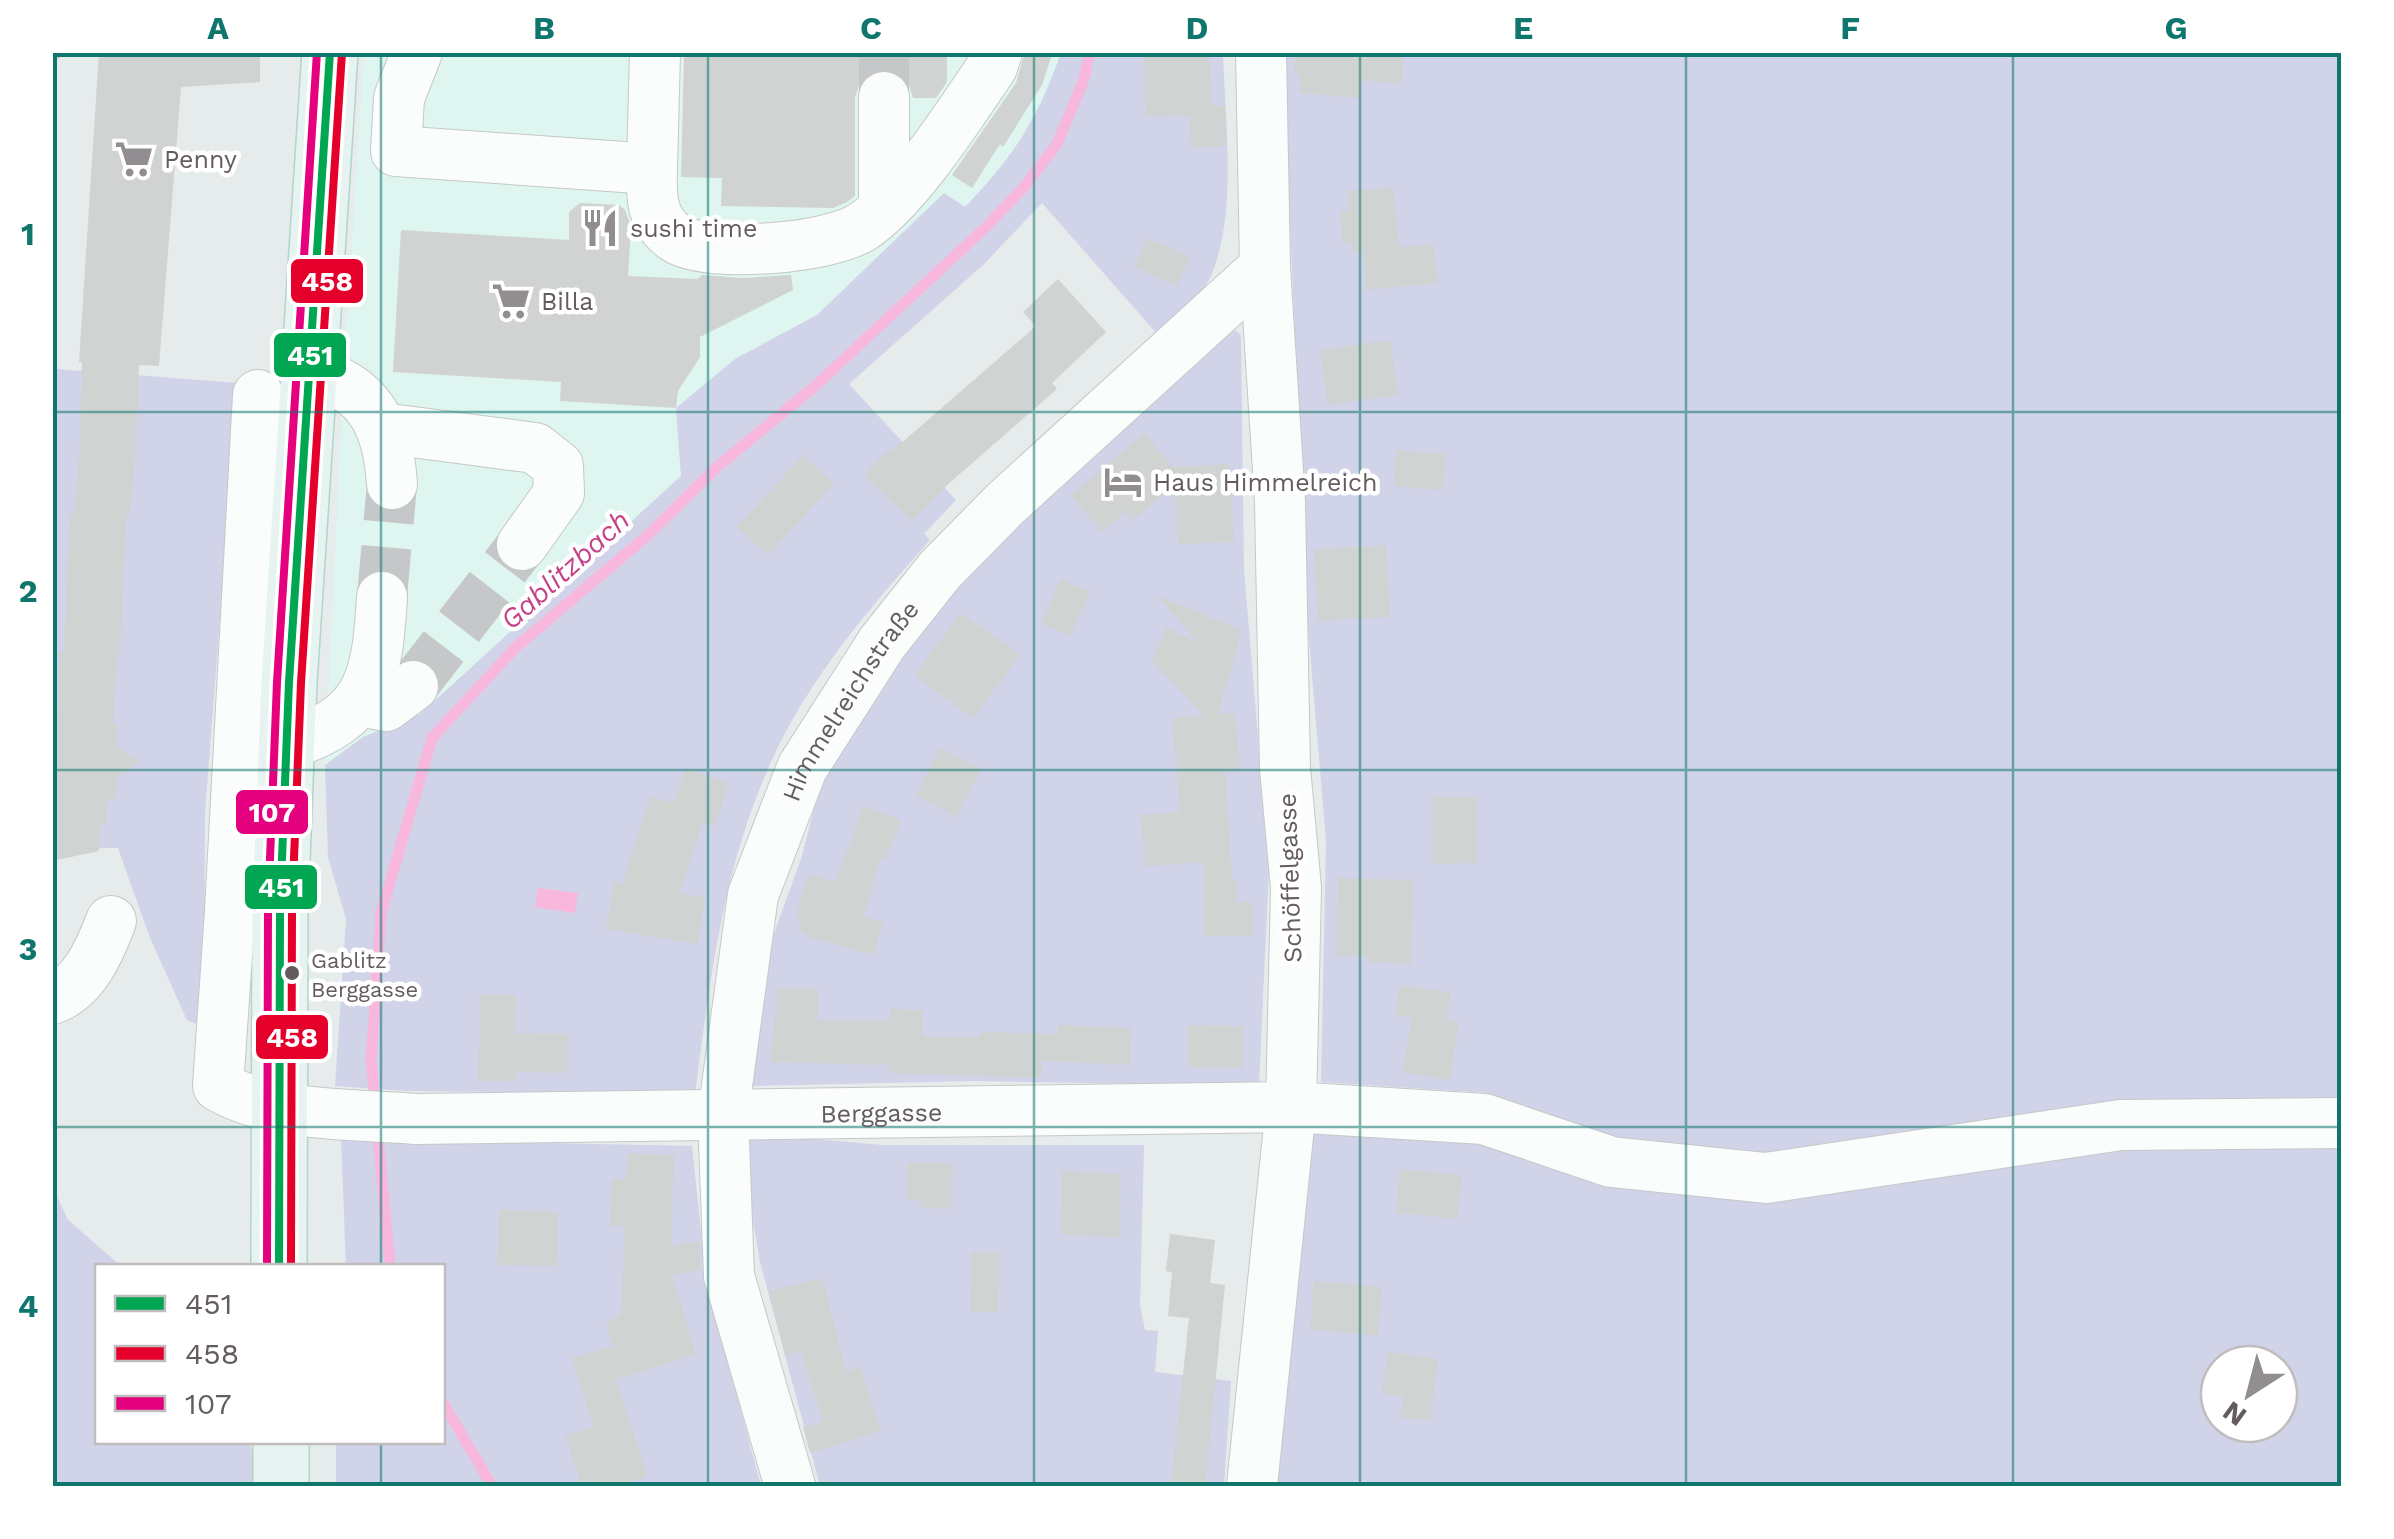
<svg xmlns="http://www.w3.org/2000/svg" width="2394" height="1539" viewBox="0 0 2394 1539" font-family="'Work Sans',sans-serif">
  <rect width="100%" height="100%" fill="#e6ebeb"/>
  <path fill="#def5f0" d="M364,53H1061L1044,100L1007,163L965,207L943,194L817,315L735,359L681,476L419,715L363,737L325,765L343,382Z"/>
  <path fill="#d1d3e9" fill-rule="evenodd" d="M1061,53H1223C1225,120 1238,216 1210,278C1200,300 1175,318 1158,335L1042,203L983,265L849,384L956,500L924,534L930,540C866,612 802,686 765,776C722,876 709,987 695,1094L406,1091L335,1086L346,919L328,857L325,765L363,737L419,715L681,476L676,408L735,359L817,315L944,193L965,207C1015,155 1037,120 1061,53Z
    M1283,53H2341V1112L1773,1161L1646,1150L1487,1104L1488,1093L1321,1082L1326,841L1306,603Z
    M1234,329L1241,335L1244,570L1269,867L1259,1086L971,1081L749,1086L767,953L802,856L823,773L888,673L976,556L1223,331Z
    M56,369L238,383L205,813L204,1023L196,1024L187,1020L150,938L118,848H53L52,406Z
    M1310,1131L1487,1140L1606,1173L2097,1145L2341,1141V1486H1277C1287,1368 1302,1250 1310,1131ZM2219,1364H2279V1424H2219Z
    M755,1134L883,1145H1144L1140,1305L1145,1330L1158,1331L1155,1372L1231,1381L1224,1486H820L760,1262L743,1163L745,1145Z
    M341,1139L692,1146L706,1279L761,1486H336V1442H442V1266H346Z
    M52,1186L68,1220L121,1266H98V1442H250L254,1459V1486H53Z"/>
  <path fill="#f8b8de" d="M538,888L578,893L575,913L535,907Z"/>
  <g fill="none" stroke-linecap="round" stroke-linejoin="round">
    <path stroke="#f8b8de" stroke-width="11" d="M375,1103L371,1060L381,913L432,738L515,648L648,535L717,467L814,387L986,227L1024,187L1057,144L1083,82L1090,52
      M377,1126L390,1266
      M442,1401L492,1486"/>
  </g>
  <path fill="#d0d3d2" d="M99,52H260V82L181,87L159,366L139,365L136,445L130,515H126L120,653H117L113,723H117L116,745L140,762L117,778L115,800H107L106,824H100L99,851L52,861V718H57L60,653L64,652L70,513H75L80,443L82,362H79Z
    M684,52H947V82L936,98H913L908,82L897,72L885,68L871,72L860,82L855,97V196L847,202L833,208L721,206L722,178L681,177Z
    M1025,52H1053L1042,85L1003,147L1000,144L972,188L952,175L1016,83Z
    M1143,52H1209L1212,106H1225L1226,146L1191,148L1190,115L1146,117Z
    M1295,52H1403L1401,84L1361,80L1360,98L1299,93L1301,74H1294Z
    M1393,187L1399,247L1434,244L1437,283L1366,290L1363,253L1353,254L1352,244H1343L1340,211L1349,210L1348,191Z
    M580,203L619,205L625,210L631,227L628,276L698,279L702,275L742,278L791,275L793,290L700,337V357L678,391L676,408L560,401L561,382L393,372L401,230L569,240V212Z
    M1148,238L1190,257L1177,286L1134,267Z
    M1058,279L1106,332L1052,383L1057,389L946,486L912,521L864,475L889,449L892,451L1036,326L1023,312Z
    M1390,340L1398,395L1328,405L1320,350Z
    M1144,433L1173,467L1229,464L1234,542L1178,544L1174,485L1133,521L1125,512L1102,532L1071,495Z
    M1396,450L1445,454L1443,490L1394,486Z
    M803,455L834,484L768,555L737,527Z
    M1386,545L1390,617L1318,621L1314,549Z
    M1061,579L1090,592L1070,636L1041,624Z
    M1158,596L1242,630L1218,714L1235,713L1240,770L1225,771L1232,881H1237V902H1252L1253,936H1204V862L1145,866L1141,815L1180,812L1172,718L1204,716L1152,661L1166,627L1196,641Z
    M961,613L1020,655L973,718L914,675Z
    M940,748L981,769L956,817L916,795Z
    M685,769L728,783L715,826L702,822L680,893L705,897L697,944L606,929L614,881L623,883L650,796L674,803Z
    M1432,797H1476L1477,863L1433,864Z
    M863,806L901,820L886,859L880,857L864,917L883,922L874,955L805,936L806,932L798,930L801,919L796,918L808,874L836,882Z
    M1338,878L1413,880L1411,964L1367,962V957L1336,956Z
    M1400,985L1451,993L1446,1020L1459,1022L1450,1080L1403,1072L1412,1017L1395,1015Z
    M778,988L819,989L817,1020H890V1009L923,1010L922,1037H981V1032L1057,1034L1058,1025L1131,1028L1130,1065L1042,1061L1041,1078L889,1073V1065L770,1062Z
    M480,994L516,995L515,1033L568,1034V1073L516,1072V1081H478Z
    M1188,1025L1243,1026V1068L1188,1067Z
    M628,1153L674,1155L671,1246L699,1241L700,1270L672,1275L696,1355L616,1379L647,1477L615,1486H581L565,1435L593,1427L572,1358L613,1346L606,1321L621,1316L625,1226H610L612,1179H627Z
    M907,1162L953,1163L952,1209L919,1207V1200L907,1199Z
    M1400,1169L1462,1175L1457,1219L1396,1213Z
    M1062,1171L1121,1174L1120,1238L1061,1234Z
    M499,1210L558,1212L557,1266L497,1265Z
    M1170,1234L1215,1240L1210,1283L1225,1285L1205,1486H1171L1189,1318L1168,1316L1172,1272L1166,1271Z
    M972,1252L1000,1253L998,1312L970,1311Z
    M823,1278L846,1372L861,1367L881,1431L810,1453L803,1427L823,1421L800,1351L785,1355L769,1291Z
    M1314,1281L1382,1287L1378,1336L1310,1330Z
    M1388,1352L1438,1359L1430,1421L1400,1417L1404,1396L1382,1393Z"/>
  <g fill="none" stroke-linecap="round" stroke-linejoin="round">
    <path stroke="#c6c7c8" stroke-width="50" stroke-dasharray="50 25" stroke-linecap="butt" d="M884,52V97
      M382,597L392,484
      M413,686L522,545"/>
    <g stroke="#c6c8c8" stroke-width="52">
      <g id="minor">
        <path d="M417,52L399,98L396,151L652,169L655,52"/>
        <path d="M652,169C651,195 651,222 676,238C708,259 830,248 862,227C907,198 961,112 992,67L997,52"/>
        <path d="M884,207V97"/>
        <path d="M307,371C369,386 388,423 392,484"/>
        <path id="s1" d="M258,395L230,911L218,1086C270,1117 355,1114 415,1119L1291,1107L1484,1119L1611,1162L1766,1178L2121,1125L2342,1123"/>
        <path d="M382,428L535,448L558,466L559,493L522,545"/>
        <path d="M358,701L386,706L413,686"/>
        <path d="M287,744C372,718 377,677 382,597"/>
        <path d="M52,999C84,988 100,950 111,921"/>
        <path id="s2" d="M790,1486L729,1276L723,1115L753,895L802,768L882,643L940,570L1005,504L1265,267"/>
        <path d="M1252,1486L1291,1107L1296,888L1285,768L1280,502L1265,267L1261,52"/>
      </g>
    </g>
    <g stroke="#b3d4cb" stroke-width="58">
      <path id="major" d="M279,1266L280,909L289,682L330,52
        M281,1442V1486"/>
    </g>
    <path stroke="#cdcbd1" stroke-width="6" stroke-dasharray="10 5" stroke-linecap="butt" d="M52,59L64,52"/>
    <use href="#minor" stroke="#fbfcfc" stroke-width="50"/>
    <use href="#major" stroke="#e7f3f0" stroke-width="55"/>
    <g stroke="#fff" stroke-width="15">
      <path id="bus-1" d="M279,1266L280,909L289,682L330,52"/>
    </g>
    <g stroke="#fff" stroke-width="15">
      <path id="bus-2" d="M291,1266L292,909L301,683L342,53"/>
    </g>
    <g stroke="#fff" stroke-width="15">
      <path id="bus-3" d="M267,1266L268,909L277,682L317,52"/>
    </g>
    <use href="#bus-1" stroke="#00a651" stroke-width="8"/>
    <use href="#bus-2" stroke="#e4002b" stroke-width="8"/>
    <use href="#bus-3" stroke="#e5007d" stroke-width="8"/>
  </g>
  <path fill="none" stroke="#0f766e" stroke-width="2.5" stroke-opacity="0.55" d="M381,52V1266M708,52V1486M1034,52V1486M1360,52V1486M1686,52V1486M2013,52V1486M52,412H2342M52,770H2342M52,1127H2342M381,1442V1486"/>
  <defs>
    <g id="supermarket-bare" transform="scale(3)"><path d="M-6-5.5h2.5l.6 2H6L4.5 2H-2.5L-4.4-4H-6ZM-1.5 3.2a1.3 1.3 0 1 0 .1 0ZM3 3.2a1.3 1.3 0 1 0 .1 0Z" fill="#928d90" stroke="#fff" stroke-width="2.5" paint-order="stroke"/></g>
    <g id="restaurant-bare" transform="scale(3)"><path d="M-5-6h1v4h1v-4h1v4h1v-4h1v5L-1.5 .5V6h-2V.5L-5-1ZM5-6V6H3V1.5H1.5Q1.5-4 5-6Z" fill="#928d90" stroke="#fff" stroke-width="2.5" paint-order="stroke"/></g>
    <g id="hotel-bare" transform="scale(3)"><path d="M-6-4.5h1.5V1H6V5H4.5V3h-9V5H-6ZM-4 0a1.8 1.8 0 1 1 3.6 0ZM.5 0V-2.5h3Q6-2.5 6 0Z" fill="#928d90" stroke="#fff" stroke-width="2.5" paint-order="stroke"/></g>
  </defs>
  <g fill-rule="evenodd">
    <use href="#supermarket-bare" x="134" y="159"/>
    <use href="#restaurant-bare" x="600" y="228"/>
    <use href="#supermarket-bare" x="511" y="301"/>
    <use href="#hotel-bare" x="1123" y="482"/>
  </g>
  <circle fill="#645b5f" stroke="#fff" stroke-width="4" cx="292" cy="973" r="9"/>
  <g text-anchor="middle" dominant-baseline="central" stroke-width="9" stroke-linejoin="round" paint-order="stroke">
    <g font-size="22" fill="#645b5f" stroke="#fff" text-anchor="start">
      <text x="311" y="960">Gablitz<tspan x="311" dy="29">Berggasse</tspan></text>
    </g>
    <g font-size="25" fill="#645b5f" stroke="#fff" text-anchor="start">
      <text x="164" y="159">Penny</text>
      <text x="630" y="228">sushi time</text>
      <text x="541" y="301">Billa</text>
      <text x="1153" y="482">Haus Himmelreich</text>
    </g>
    <g font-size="25" fill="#645b5f" stroke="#fff">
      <text stroke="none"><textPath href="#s2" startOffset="820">Himmelreichstraße</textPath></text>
      <text transform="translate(1290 878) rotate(-92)">Schöffelgasse</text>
      <text stroke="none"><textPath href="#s1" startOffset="1360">Berggasse</textPath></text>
    </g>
    <g font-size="28" font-style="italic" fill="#c54286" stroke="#fff">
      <text transform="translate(565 570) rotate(-42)">Gablitzbach</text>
    </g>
  </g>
  <g stroke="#fff" stroke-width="4">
    <rect x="289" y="257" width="76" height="48" rx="10" fill="#e4002b"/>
    <rect x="272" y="331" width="76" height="48" rx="10" fill="#00a651"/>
    <rect x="234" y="788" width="76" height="48" rx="10" fill="#e5007d"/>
    <rect x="243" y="863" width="76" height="48" rx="10" fill="#00a651"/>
    <rect x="254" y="1013" width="76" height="48" rx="10" fill="#e4002b"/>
  </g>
  <g font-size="28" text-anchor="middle" font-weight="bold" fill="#fff">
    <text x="327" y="291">458</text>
    <text x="310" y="365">451</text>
    <text x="272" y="822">107</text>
    <text x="281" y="897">451</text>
    <text x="292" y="1047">458</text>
  </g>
  <rect width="2394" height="1539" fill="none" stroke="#ffffff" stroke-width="110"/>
  <rect x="95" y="1264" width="350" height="180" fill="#ffffff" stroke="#c1bdbf" stroke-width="2.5"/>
  <rect x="115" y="1296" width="50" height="15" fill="#00a651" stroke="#c1bdbf" stroke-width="2.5"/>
  <text x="185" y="1314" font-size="30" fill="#645b5f">451</text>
  <rect x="115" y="1346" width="50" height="15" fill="#e4002b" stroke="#c1bdbf" stroke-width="2.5"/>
  <text x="185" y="1364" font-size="30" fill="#645b5f">458</text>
  <rect x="115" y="1396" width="50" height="15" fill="#e5007d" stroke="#c1bdbf" stroke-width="2.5"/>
  <text x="185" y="1414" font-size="30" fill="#645b5f">107</text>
  <g transform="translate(2249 1394) rotate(216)"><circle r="48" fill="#ffffff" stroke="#c1bdbf" stroke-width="2.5"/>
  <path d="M0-8L18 38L0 25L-18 38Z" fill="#928d90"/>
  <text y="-15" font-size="28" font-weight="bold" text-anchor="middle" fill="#645b5f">N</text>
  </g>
  <rect x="55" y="55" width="2284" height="1429" fill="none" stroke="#0f766e" stroke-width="4"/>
  <g font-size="32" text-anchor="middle" font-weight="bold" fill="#0f766e">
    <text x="218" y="39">A</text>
    <text x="544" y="39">B</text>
    <text x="871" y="39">C</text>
    <text x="1197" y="39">D</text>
    <text x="1523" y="39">E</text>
    <text x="1850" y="39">F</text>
    <text x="2176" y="39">G</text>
    <text x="28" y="245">1</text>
    <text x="28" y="602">2</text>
    <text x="28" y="960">3</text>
    <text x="28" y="1317">4</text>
  </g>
</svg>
